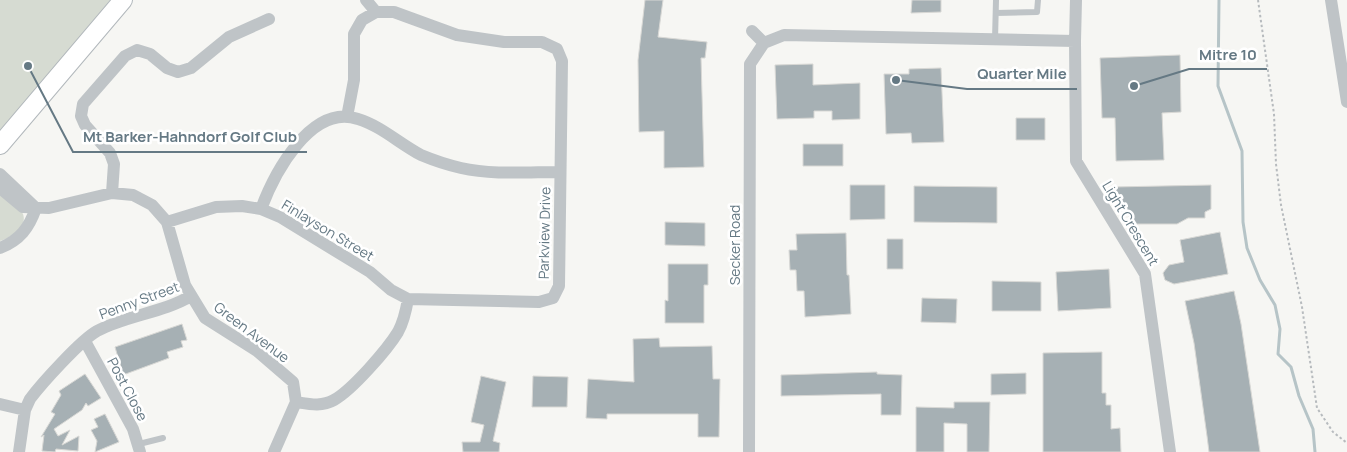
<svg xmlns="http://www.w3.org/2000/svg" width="1347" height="452" viewBox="0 0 1347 452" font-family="Manrope,sans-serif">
  <rect width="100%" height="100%" fill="#f6f6f3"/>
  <path fill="#d6dbd2" d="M0,0H111L0,132Z
    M0,195C6,199 19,206 22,212C30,226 10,238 0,241Z"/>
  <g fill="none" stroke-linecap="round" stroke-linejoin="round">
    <path stroke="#b6c4c7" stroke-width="3" d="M1219,0L1218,86L1242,151L1243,222L1247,248L1260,280L1275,305L1280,329L1278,354L1291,367L1299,396L1313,429L1315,452"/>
  </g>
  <path fill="#a6b0b4" stroke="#d8d8d5" d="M645,0H663L658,37L707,42L705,58H701L704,167L664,168V131L639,132L638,60Z
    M912,0H941V12L911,13Z
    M1180,55L1181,112L1162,113L1164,160L1116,161L1115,118H1102L1100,58Z
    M813,64V85L860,83V119L832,120V111H814V118L777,119L775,65Z
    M941,68L944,142L912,143L911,133L886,134L884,74H909V69Z
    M1016,118H1045V140H1016Z
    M803,144H843V166H803Z
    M850,185H885V219L850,220Z
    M1211,185V209L1205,212V218H1188L1177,224H1133L1113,187Z
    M914,186L997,187V223L914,222Z
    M665,222L705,223V246L665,245Z
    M1220,232L1228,274L1174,284L1165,280L1163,273L1169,265L1184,262L1180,240Z
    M846,233L847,275H849L851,314L805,317L804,291H797L796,270H790L789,250H797L796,234Z
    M887,239H903V269H887Z
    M668,264H708V285H704V323H665V300L668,301Z
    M1109,269L1111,308L1058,311L1056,272Z
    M992,281L1041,282V311H992Z
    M1234,291L1241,324L1260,452H1209L1207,436L1194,343L1185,301Z
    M922,298L957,299L956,323L921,322Z
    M182,324L187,340L181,341L183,347L167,352L169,358L123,375L115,347Z
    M659,338L660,347L712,346L713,379H720L719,437H698V414H607V419L586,418L588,379L634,382L633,339Z
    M1102,352V393H1106V405H1111V429L1120,428L1121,452H1043V353Z
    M877,372V374L902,375L901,415H881V394L781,396V375Z
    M1026,373V394L991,395V374Z
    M85,374L101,398L88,406L86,403L82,410L54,429L58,436L70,430L62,445L79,436L78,451L56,449L55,452L42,451L44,435L41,437L55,414L51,412L61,395L59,391Z
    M481,376L506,382L493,441L500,443L499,452H463L462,442H480L484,425L471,422Z
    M533,376L568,377L567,407H532Z
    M954,402H990L989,452H967V424L944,423V452H916V407L954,408Z
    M105,414L119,442L95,452L97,441L91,430L98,427L94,419Z"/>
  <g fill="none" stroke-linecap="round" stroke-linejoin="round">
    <g stroke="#b2b8bc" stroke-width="20">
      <path id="secondary" d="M0,145L123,0"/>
    </g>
    <path stroke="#b7bbbe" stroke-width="2" stroke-dasharray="2.5 2.5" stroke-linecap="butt" d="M1258,0L1274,114L1276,164L1281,205L1302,307L1317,408L1333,432L1347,443"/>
    <path stroke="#bfc4c7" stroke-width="6" d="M996,13L1037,12L1038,0
      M995,40L996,0
      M139,444L163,438"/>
    <path stroke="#bfc4c7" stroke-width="12" d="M366,0L376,12
      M1331,0L1347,102
      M752,31L764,43
      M1075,41L1076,161L1145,274L1170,452
      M0,174L36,208
      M0,188L23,207L49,208L112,193L133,195L152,205L167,222L185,285L205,318L257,351L293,382L296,402
      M112,193L114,164L110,153L85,125L81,116L83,104L125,56L137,50L150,54L167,68L178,72L191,68L229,37L269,19
      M261,209C274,174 311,103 358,119C381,126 400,144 421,155C433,160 448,165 461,168C492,175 528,172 560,172
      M167,222L216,207L242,206L261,209L280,217L370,272L391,290L408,299
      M0,248C20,240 29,228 36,208
      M85,341L133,429L140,452
      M0,404L25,410
      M19,452L25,410L30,399C42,383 81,340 97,331C127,315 162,313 191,296
      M274,452L296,402C309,404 322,407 334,400C352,390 387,350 398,332C404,321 406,311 408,299L539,302L553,298L559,286L562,61L557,49L542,42H504L457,35L394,12H376L362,20L354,34V80L347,117
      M749,452L750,64L764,43L784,35L1075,41L1076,0"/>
    <use href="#secondary" stroke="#fff" stroke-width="18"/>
  </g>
  <g text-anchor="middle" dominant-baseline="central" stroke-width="5" stroke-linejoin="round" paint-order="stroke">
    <g font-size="14" fill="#657984" stroke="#fff">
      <text transform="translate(1131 223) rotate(59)">Light Crescent</text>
      <text transform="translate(328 230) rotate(31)">Finlayson Street</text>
      <text transform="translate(544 233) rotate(-89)">Parkview Drive</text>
      <text transform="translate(734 245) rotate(-90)">Secker Road</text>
      <text transform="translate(139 300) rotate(-20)">Penny Street</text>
      <text transform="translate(252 332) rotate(37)">Green Avenue</text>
      <text transform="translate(128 389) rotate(62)">Post Close</text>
    </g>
  </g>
  <path fill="none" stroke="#657984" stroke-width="2" d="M1134 86L1189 69H1267M896 80L967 89H1077M28 66L73 152H307"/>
  <g fill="#657984" stroke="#fff" stroke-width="2">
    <circle cx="1134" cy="86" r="5"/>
    <circle cx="896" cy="80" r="5"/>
    <circle cx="28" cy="66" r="5"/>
  </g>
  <g font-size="15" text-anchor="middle" font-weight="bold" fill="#657984" stroke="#fff" stroke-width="5" stroke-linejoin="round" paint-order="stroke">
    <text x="1228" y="60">Mitre 10</text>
    <text x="1022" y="79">Quarter Mile</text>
    <text x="190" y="142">Mt Barker-Hahndorf Golf Club</text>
  </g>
</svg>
